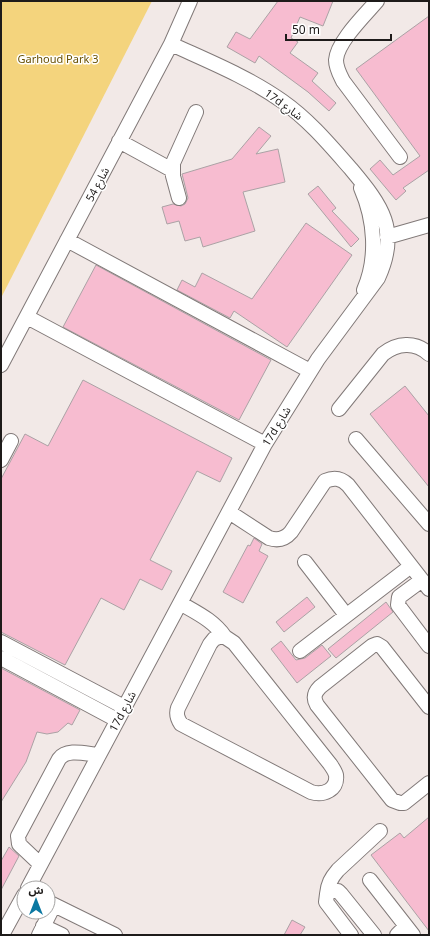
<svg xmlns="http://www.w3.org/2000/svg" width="430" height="936" viewBox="0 0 430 936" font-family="'Noto Sans','Noto Sans Arabic',sans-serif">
  <rect width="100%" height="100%" fill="#f2e9e7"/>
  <path fill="#f4d47d" d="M1,1H152L1,298Z"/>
  <path fill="#f7bcd0" stroke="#aba2a5" d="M278,1H333L323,26L300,17L291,38L298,42L290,53L318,73L312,81L336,103L329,111L308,92L259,56L255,63L227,47L236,32L250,39Z
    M429,16V170L403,188L406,191L396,200L370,169L380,160L393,175L420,156L356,69Z
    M259,127L271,136L256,154L278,149L285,182L243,192L255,231L203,247L200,237L185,241L179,221L167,224L162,207L173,204L181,206L185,204L188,198L182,174L232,159Z
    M318,186L336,208L332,211L359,239L351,247L308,194Z
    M306,223L352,255L287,347L234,311L230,318L177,290L182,280L195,287L202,273L252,299Z
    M96,265L271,360L239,420L63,327Z
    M83,380L232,458L220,482L197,471L150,560L172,571L162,590L140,579L124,610L101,598L65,665L1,632V479L25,434L48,446Z
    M405,386L429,416V487L370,414Z
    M254,538L262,544L259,551L268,556L243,603L223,592L248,545L250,546Z
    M307,597L315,607L284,632L276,622Z
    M386,602L393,612L336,658L328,649Z
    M281,641L296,660L305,658L322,645L331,656L297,683L271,649Z
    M1,668L80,710L72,725L68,723L58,732L47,734L37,732L26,762L1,802Z
    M429,817V931L371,855L400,833L404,838Z
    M9,847L19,856L1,890V861Z
    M292,920L305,927L300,935H284Z"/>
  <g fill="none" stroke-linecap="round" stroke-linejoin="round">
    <g stroke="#817978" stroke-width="16">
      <path id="minor" d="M377,1C365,15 337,42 336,60C336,68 340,75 343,81L400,157
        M119,141L172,170
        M361,188C375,220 378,258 364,290
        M179,198L173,176V163L196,112
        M387,237L429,225
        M67,240L310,371
        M27,317L265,444
        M1,365L171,44L190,1
        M339,409L383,354C397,343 415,341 429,354
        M356,439L429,524
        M1,460L11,441
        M229,512L269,538C278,541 285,539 291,532L325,481C334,477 341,478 348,485L429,589
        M305,562L346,615
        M422,580L399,597L398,605L429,646
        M180,603C197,613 213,620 225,637
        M219,637H225L234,643L330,764C332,767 335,771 336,775C338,790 323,796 311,792L181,724C177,718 176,714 178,708L210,644L214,639Z
        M1,642L124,707
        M300,651L411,566
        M1,658L117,720
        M429,707L382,647L377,644L372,646L320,687C314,693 313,698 317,705L392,800L400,803H404L429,783
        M40,864L22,847L19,844L18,836L59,759C67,748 86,754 99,755
        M370,880L413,935
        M28,888L265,444L318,359L378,278C400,230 382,206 351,169C329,144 309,120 282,101C248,77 208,61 171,44
        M327,894C328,884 331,878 338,870L380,831
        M48,902L115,935
        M43,926L62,935
        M2,935L24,895
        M39,935L54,905
        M351,935L326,902L327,894L330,891H338L341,894L374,935
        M397,935L406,926"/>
    </g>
    <use href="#minor" stroke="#fff" stroke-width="14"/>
  </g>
  <g text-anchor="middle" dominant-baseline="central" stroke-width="3" stroke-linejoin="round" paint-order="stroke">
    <g font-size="11" fill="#685103" stroke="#fff">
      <text x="58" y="58">Garhoud Park 3</text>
    </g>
    <g font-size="11" fill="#1e1b1a" stroke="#fff">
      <text transform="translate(284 104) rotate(36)">17d شارع</text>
      <text transform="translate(97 184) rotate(-62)">شارع 54</text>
      <text transform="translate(276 426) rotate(-59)">17d شارع</text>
      <text transform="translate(122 711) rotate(-62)">17d شارع</text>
    </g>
  </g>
  <rect width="430" height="936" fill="none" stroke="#1e1b1a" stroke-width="4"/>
  <g transform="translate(36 900)"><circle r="19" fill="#ffffff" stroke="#a5a4a3"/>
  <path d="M0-3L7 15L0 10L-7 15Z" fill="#0b78a2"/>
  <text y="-6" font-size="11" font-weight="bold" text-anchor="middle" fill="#1e1b1a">ش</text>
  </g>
  <path d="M286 34v6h105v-6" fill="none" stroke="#1e1b1a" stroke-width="2"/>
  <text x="292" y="34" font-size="12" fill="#1e1b1a" stroke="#ffffff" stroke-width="3" paint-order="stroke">50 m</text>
</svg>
